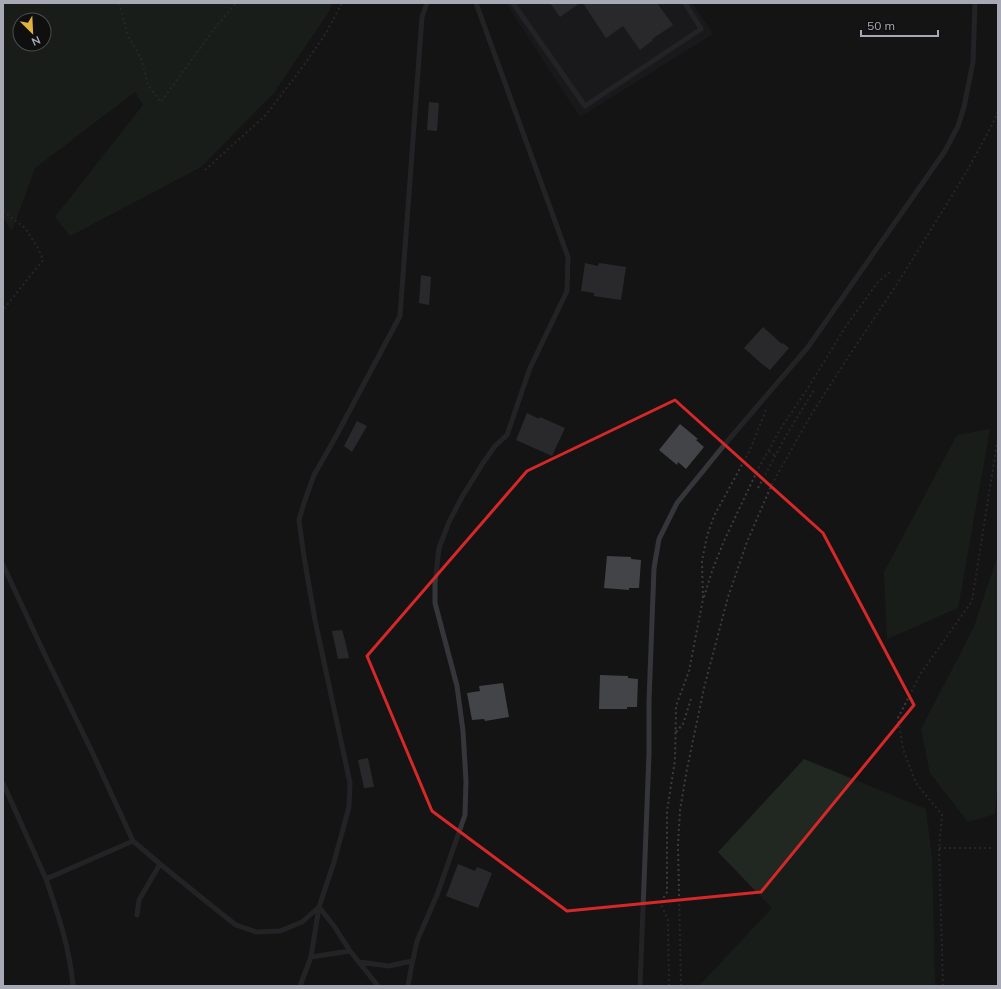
<svg xmlns="http://www.w3.org/2000/svg" width="1001" height="989" viewBox="0 0 1001 989" font-family="Mulish,sans-serif">
  <rect width="100%" height="100%" fill="#141415"/>
  <path fill="#202022" d="M506,3H692L713,34L580,117Z"/>
  <path fill="#202821" fill-rule="evenodd" d="M3,3H332L328,13L273,94L201,167L70,236L55,217L143,105L135,92L35,168L12,231L3,217ZM20,20H44V44H20Z
    M990,429L958,608L887,639L884,572L957,435Z
    M998,555V778L995,814L968,822L930,773L921,729L974,627Z
    M804,759L926,809L932,857L935,986H699L772,908L718,852Z"/>
  <path fill="#434448" d="M550,3H580L560,17Z
    M583,3H657L673,25L652,39L653,40L640,50L623,26L606,38Z
    M429,102L439,103L437,131L427,130Z
    M585,263L598,266L599,263L626,267L621,300L594,296V293L581,291Z
    M421,275L431,277L429,305L419,303Z
    M763,327L782,344L783,343L789,348L770,370L762,364L744,348Z
    M527,413L539,419L540,417L565,428L552,456L516,440Z
    M357,421L367,426L352,452L344,446Z
    M680,424L698,439L696,440L704,447L686,469L678,462L677,465L659,450Z
    M607,556L631,557V559L641,560L639,588H629V590L604,588Z
    M342,630L345,640L349,658L338,659L332,631Z
    M600,675L628,676V678L638,679L637,707H627V709H599Z
    M503,683L509,717L485,721L484,719L472,720L467,693L480,691L479,686Z
    M368,758L374,787L364,788L358,760Z
    M458,864L475,871L477,867L492,873L478,908L446,896Z"/>
  <g fill="none" stroke-linecap="round" stroke-linejoin="round">
    <path stroke="#3b3c41" stroke-width="2" stroke-dasharray="2 3" stroke-linecap="butt" d="M119,3L128,36L141,58L148,85L161,102L214,29L236,3
      M205,170L266,115L304,65L326,33L342,3
      M3,211L25,228L38,248L43,260L3,310
      M769,451L775,456
      M758,488L787,434L814,390
      M704,597L712,571L724,541L758,469L781,428L806,391L846,326L878,282L891,271
      M676,732L683,724L691,699
      M939,848H993
      M669,986L668,920L662,906V900L667,892V811L675,760L676,706L689,671L703,599L702,561L707,536L714,516L750,450L767,407
      M681,986L678,845L680,810L687,769L704,688L728,597L747,542L772,484L811,415L847,359L897,284L935,223L967,171L992,125L998,111
      M943,986L939,848L942,815L916,783L903,749L898,718L921,673L972,601L998,437"/>
    <path stroke="#35363a" stroke-width="5" d="M513,3L585,106L701,29L685,3
      M3,565L45,655L94,756L133,841L46,879C58,914 70,949 73,986
      M3,783L46,879
      M133,841L160,864
      M137,915L139,900L160,864L218,911L236,925L256,932L280,931L302,922L319,907L311,957
      M350,951L334,926L319,907L334,862L349,807L350,783L315,620L304,557L299,520L304,503L314,475L334,440L400,316L422,17L427,3
      M359,962L389,966L412,961
      M300,986L311,957L350,951L378,986
      M408,986L411,969L417,941L437,895L465,815L466,781L463,731L457,686L435,603V583L439,548L449,522L462,497L483,463L495,446L507,435L530,368L567,291L568,257L476,3
      M640,986L649,754V701L654,568L659,539L677,503L725,444L808,347L945,151L958,126L964,107L973,62L975,3"/>
  </g>
  <path d="M0 0H1001V989H0ZM675,400L823,533L914,705L761,892L567,911L432,811L367,656L527,471Z" fill="#141415" fill-opacity=".55" fill-rule="evenodd"/>
  <path fill="none" stroke="#d62828" stroke-width="3" stroke-linejoin="round" d="M675,400L823,533L914,705L761,892L567,911L432,811L367,656L527,471Z"/>
  <rect width="1001" height="989" fill="none" stroke="#a7aab4" stroke-width="8"/>
  <g transform="translate(32 32) rotate(156)"><circle r="19" fill="#0f0f10" stroke="#4c4d52"/>
  <path d="M0-3L7 15L0 10L-7 15Z" fill="#e1b240"/>
  <text y="-6" font-size="11" font-weight="bold" text-anchor="middle" fill="#a7aab4">N</text>
  </g>
  <path d="M861 30v6h77v-6" fill="none" stroke="#a7aab4" stroke-width="2"/>
  <text x="867" y="30" font-size="12" fill="#a7aab4" stroke="#0f0f10" stroke-width="3" paint-order="stroke">50 m</text>
</svg>
